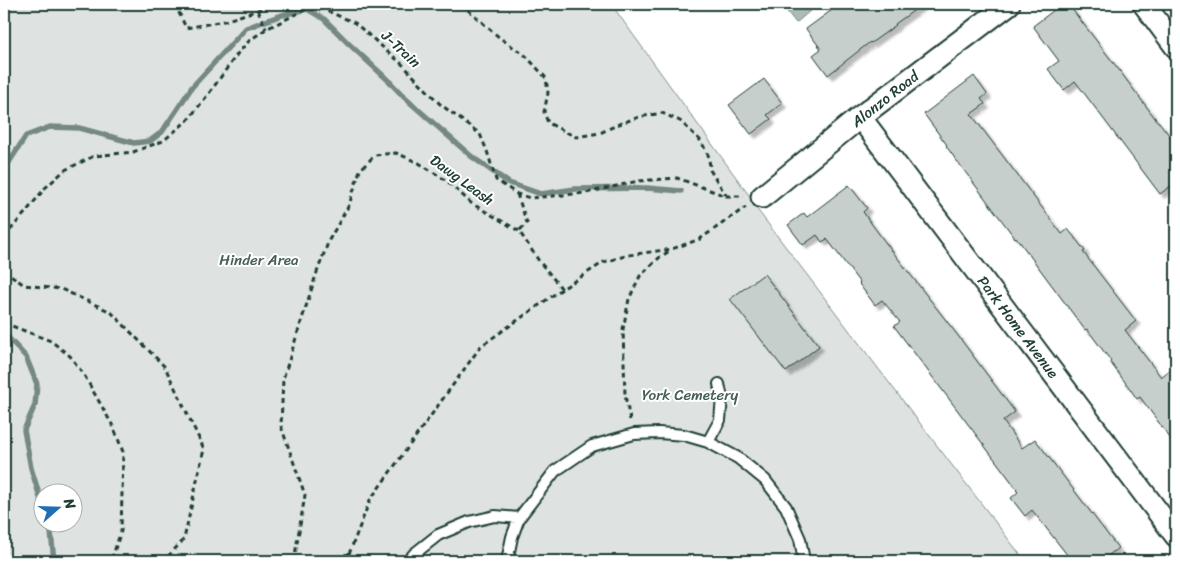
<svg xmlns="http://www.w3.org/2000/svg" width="1180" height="565" viewBox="0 0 1180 565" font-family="Sriracha,sans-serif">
  <defs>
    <filter id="shadow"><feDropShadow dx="4.5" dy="4.5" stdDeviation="1" flood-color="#0004"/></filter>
  </defs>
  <rect width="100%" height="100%" fill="#fff"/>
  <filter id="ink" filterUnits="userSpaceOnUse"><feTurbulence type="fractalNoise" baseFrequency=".02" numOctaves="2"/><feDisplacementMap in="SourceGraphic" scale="10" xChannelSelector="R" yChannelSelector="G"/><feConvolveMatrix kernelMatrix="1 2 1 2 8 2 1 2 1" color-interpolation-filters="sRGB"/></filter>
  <g filter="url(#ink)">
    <path fill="#dee3e2" stroke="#7e908b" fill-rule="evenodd" d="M4,4H611L756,205L754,206L756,208L1025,561H4ZM42,492H72V522H42Z"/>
    <path fill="#afbab7" stroke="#758883" d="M792,4H818L796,23L785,9Z"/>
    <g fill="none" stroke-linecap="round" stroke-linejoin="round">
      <path stroke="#758883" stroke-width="5.5" d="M289,11L303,4
        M4,170L26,136L50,127L79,128L134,143L150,141L162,132L192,87L246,28L282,15L307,9L324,19L349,44L388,80L405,98L471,156L509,183L541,194L575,189L647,188L681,191
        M4,333L26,357L37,384L35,405L24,430L31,468L42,504
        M48,522L51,532L54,561"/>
    </g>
    <path fill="#c7cfcc" stroke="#1f3d34" filter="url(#shadow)" d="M840,4H923L895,24L896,25L871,43L870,42L828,75L813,55L821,49L806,29Z
      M1062,4H1068L1119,70L1158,122H1159L1176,144V182L1160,194L1075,81L1064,90L1048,69L1059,61L1033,26Z
      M974,76L987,94L981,99L985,104L971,114L1062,234L1068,229L1085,251L1083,252L1136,321L1125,330L1161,377L1176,365V446L1140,397L1137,399L1128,386L1110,362L1111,361L1087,329L1085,330L1022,245L1016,237L1015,238L957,161L946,146L947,145L924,114Z
      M764,79L782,103L767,115L771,119L751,134L729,105Z
      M849,185L867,208L863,212L882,238L959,337L1015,412L1003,421L1022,448L1035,439L1118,548L1109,555L1115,561H1072L1032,510L1025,516L1011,498L1018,492L1016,490L1017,489L894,326L900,322L882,300L875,305L859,284L860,283L827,239L822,242L817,235L803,245L788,225L804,213L807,217Z
      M764,274L819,346L786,372L730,299Z"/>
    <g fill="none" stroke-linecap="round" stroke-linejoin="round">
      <g stroke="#1f3d34" stroke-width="14">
        <path id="service" d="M708,442L720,420L722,398L719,384
          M408,561L414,554L438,535L469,522L495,516L519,518
          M507,561L512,537L519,518L555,471L592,446L634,434L659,433L684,435L708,442L738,458L765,480L786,507L800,539L804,561"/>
      </g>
      <g stroke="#1f3d34" stroke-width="25">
        <path id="minor" d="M1144,4L1176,47
          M860,117L1176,536
          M762,197L860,117L1009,4"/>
      </g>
      <path stroke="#1f3d34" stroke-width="3" stroke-dasharray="5 4" stroke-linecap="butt" d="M175,4L186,28L224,21L258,10L273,4
        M461,4L500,38L526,56L546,78L548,93L544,112L548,123L576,137L600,133L619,124L639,117L662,113L680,121L701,141L709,157L710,170L726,195
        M258,10L266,29
        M517,194L527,223L519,231
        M4,237L26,212L45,188L65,170L94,156L133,152L163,141L188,120L210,92L238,53L250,40L266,29L307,9H323L355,23L402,64L440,104L480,134L487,151L496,180L517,194L530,198L586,193L638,181L677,178L726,196H744
        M4,270L24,285L61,289L111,312L165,367L204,449L184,539L164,561
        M4,323L51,341L70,356L84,375L114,428L123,452L122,493L121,531L111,561
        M630,420L625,395L623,329L629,299L640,276L660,257L671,250
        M349,554L370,500L481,346L562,289
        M294,561L305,495L281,426L283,379L316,275L329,240L349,205L360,170L375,155L396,153L419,163L447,181L471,203L519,231L539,261L562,289L604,262L629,255L672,249L700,239L746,207
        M318,561L349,554L365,561"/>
      <use href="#service" stroke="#fff" stroke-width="10"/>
      <use href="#minor" stroke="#fff" stroke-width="21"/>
    </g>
  </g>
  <g text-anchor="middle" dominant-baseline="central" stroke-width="4" stroke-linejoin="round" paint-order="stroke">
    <g font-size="15" fill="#1f3d34" stroke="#fff">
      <text transform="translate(401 49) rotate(43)">J-Train</text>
      <text transform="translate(885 99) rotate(-38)">Alonzo Road</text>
      <text transform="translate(462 180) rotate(36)">Dawg Leash</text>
      <text transform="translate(1018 327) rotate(53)">Park Home Avenue</text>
    </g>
    <g font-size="15" fill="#455e57" stroke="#fff">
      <text x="259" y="260">Hinder Area</text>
      <text x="690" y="395">York Cemetery</text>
    </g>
  </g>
  <rect width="1180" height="565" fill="none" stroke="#fff" stroke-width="20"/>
  <rect x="10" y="10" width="1160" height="545" fill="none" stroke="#1f3d34" stroke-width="2" filter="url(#ink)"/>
  <g transform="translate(58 508) rotate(70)"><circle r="24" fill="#ffffff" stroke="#a5b1ae"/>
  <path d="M0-4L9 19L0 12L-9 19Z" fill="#1f6fb2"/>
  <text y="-8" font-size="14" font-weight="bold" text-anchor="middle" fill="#1f3d34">N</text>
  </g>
</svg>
